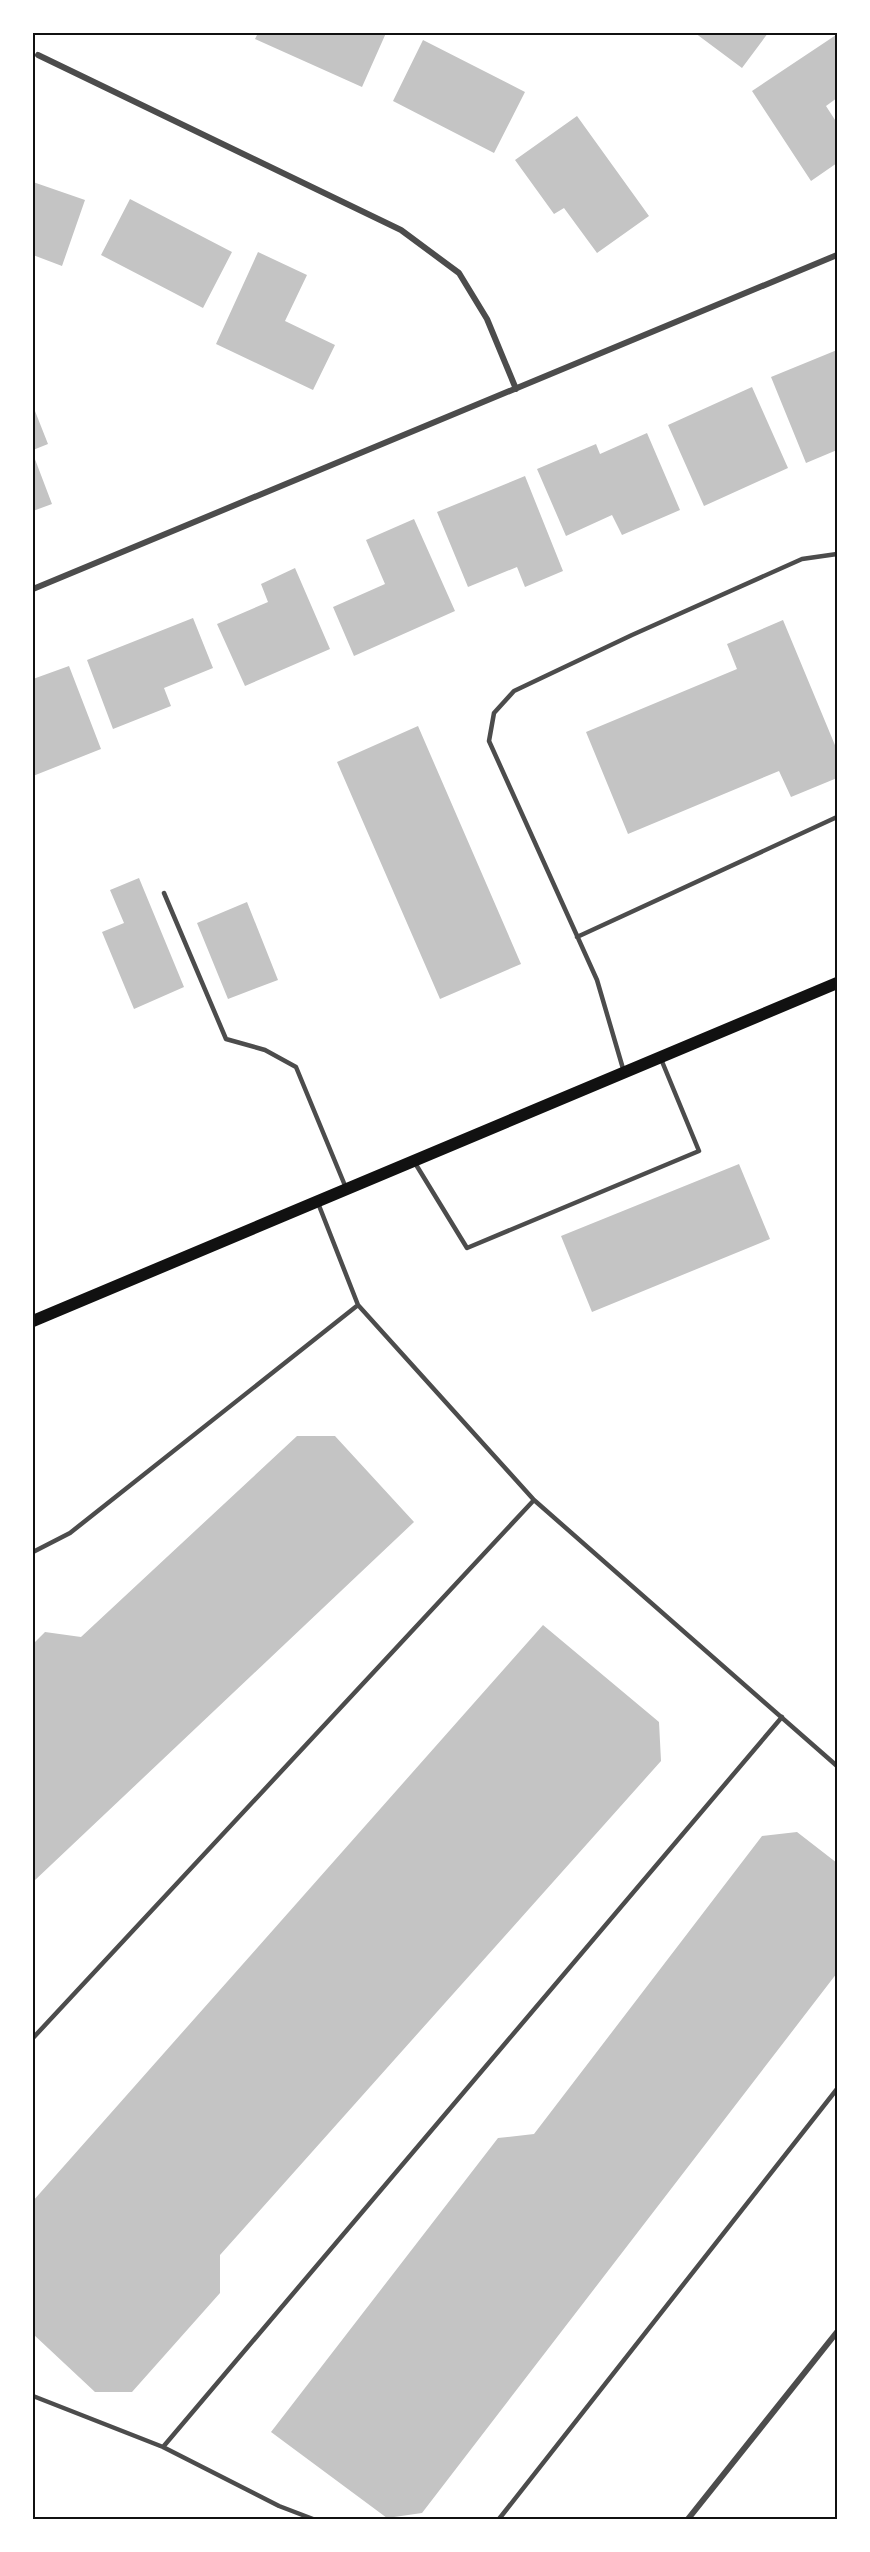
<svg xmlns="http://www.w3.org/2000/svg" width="870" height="2552" viewBox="0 0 870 2552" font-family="'Archivo Narrow',sans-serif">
  <rect width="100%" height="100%" fill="#fff"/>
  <path fill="#c4c4c4" d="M258,33H386L362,87L255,39Z
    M695,33H768L742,68Z
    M836,35L837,98L826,106L837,123V163L811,181L752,91Z
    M423,40L525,92L494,153L393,101Z
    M577,116L649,216L597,253L564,208L554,214L515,160Z
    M33,182L85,200L62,266L33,255Z
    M130,199L232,252L203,308L101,255Z
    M258,252L307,275L285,321L335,345L313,390L216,344Z
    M837,350V450L806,463L771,377Z
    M752,387L788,468L704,506L668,425Z
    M33,406L48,444L33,450Z
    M647,433L680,510L622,535L612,515L566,536L537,469L596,444L600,454Z
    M33,454L52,504L33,511Z
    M525,476L563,571L525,587L517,567L468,587L437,512Z
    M414,519L455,611L354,656L333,607L385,584L366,540Z
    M295,568L330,649L245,686L217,624L268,602L261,584Z
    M193,618L213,668L164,688L171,706L113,729L87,660Z
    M783,620L837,750V778L791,797L779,771L628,834L586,732L737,669L727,644Z
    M69,666L101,749L33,776V679Z
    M418,726L521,964L440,999L337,762Z
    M139,878L184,987L134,1009L102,932L124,923L110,890Z
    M247,902L278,980L228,999L197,923Z
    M739,1164L770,1239L592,1312L561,1236Z
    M297,1436H335L414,1522L33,1882V1644L45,1632L81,1637Z
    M543,1625L659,1722L661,1761L220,2255V2293L132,2392H95L33,2334V2201Z
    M797,1832L837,1863V1973L422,2513L387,2518L271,2432L498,2138L534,2134L762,1836Z"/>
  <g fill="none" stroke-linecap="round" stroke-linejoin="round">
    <path stroke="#4c4c4c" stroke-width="4.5" d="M164,893L226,1039L265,1050L296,1067L346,1188
      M577,937L837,817
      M624,1072L597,980L489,741L494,713L514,691L632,635L802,559L837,554
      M415,1163L467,1248L699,1151L661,1059
      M318,1203L358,1305L534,1500L837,1766
      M33,1552L70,1533L358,1305
      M33,2038L534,1500
      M33,2396L163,2447L279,2506L313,2519
      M163,2447L782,1717
      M499,2519L837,2089"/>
    <path stroke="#4c4c4c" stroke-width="6" d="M38,55L401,230L459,273L487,319L516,389
      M33,589L837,255
      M688,2519L837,2332"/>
    <path stroke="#111" stroke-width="12" d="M33,1321L837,983"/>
  </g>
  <rect width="870" height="2552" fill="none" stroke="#ffffff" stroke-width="69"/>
  <rect x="34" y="34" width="802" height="2484" fill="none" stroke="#111" stroke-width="2"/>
</svg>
